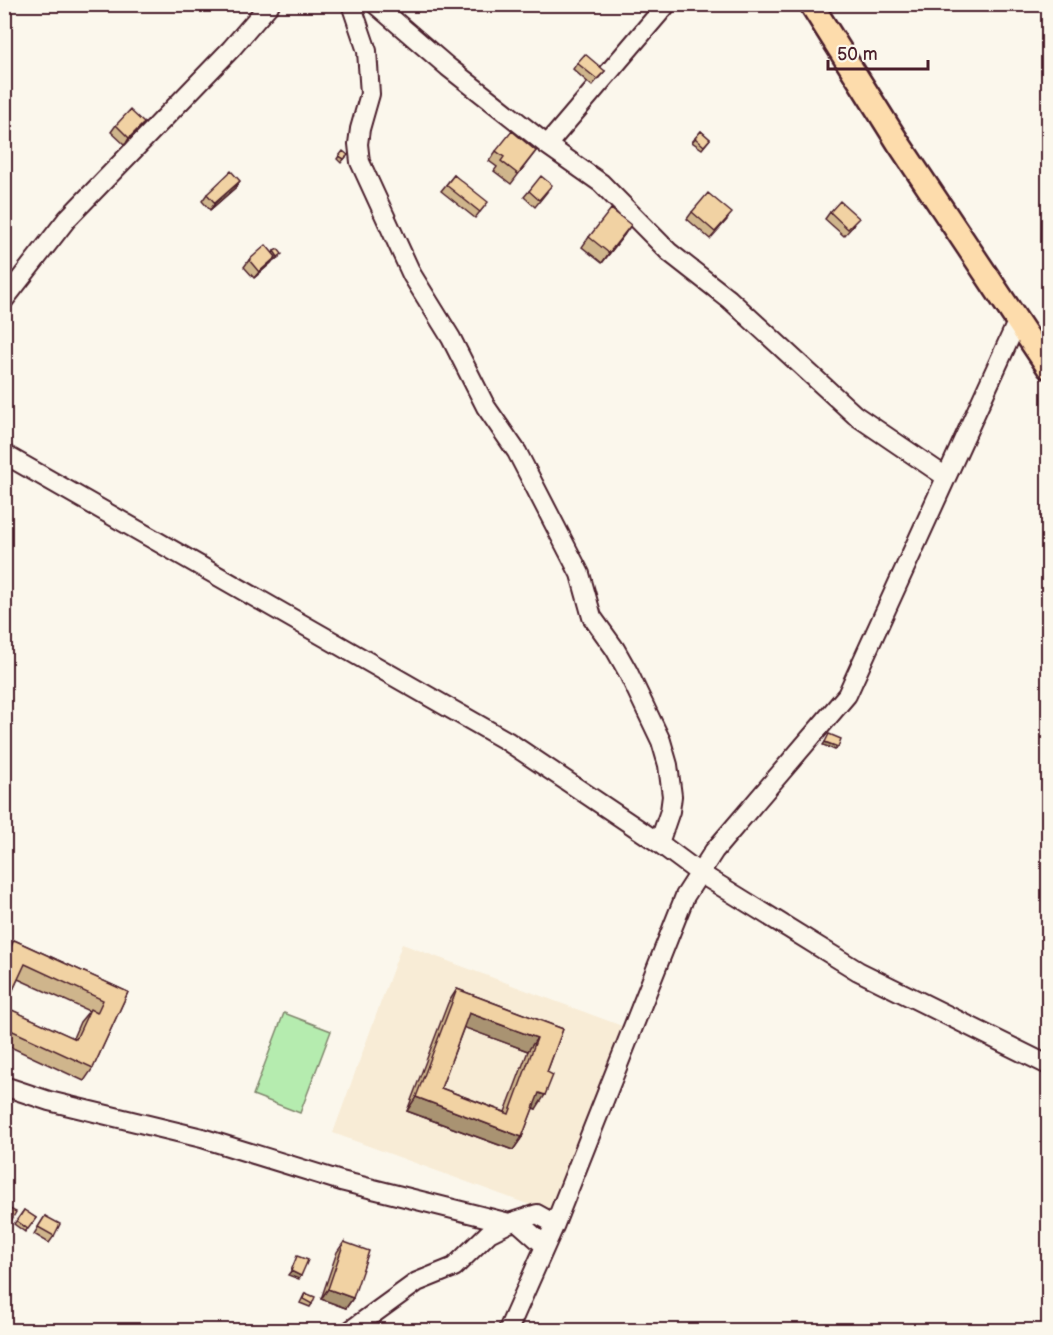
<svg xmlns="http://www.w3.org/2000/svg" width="1053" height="1335" viewBox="0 0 1053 1335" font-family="'Balsamiq Sans',sans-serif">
  <rect width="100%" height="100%" fill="#fbf7ec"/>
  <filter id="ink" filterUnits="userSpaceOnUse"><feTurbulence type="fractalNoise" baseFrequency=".0167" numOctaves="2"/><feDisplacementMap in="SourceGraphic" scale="12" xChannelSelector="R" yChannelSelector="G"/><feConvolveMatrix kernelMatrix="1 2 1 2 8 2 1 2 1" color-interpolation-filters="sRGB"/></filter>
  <g filter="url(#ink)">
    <path fill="#f8ecd6" d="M402,944L622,1026L549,1212L333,1133Z"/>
    <path fill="#b5ecaf" stroke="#80866d" stroke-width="1.5" d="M284,1013L331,1031L300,1113L253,1095Z"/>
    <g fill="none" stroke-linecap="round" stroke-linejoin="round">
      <g stroke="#4a1f2b" stroke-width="22">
        <path id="minor" d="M351,4L367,51L370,94L360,129L358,144L360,162L412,275L451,338L486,407L517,452L580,574L592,617L615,649L628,672L661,741L668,765L672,796L670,811L659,843
          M375,4L448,67L547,145L601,183L669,252L729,299L855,415L946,477
          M547,145L667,4
          M4,300L67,219L231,49L270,4
          M4,454L507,741L659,843L698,872L858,971L1048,1065
          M4,1086L49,1101L202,1138L341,1181L509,1223
          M517,1221L544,1245
          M351,1330L417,1282L454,1267L489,1233L509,1223L537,1214L555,1224
          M508,1330L555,1224L685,896L714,851L847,695L1018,320"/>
      </g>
      <g stroke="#4a1f2b" stroke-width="27">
        <path id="major" d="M811,4L899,144L1048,367"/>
      </g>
      <use href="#minor" stroke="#fbf7ec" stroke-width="18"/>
      <use href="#major" stroke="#fddcac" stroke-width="22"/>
    </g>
    <path fill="#cfb58c" stroke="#4a1f2b" stroke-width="1.5" fill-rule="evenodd" d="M630,4H640L636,9Z
      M678,4H687L681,11L676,7Z
      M577,63L605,71L592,86L573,69Z
      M144,123L139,129L125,145L111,132L116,125Z
      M701,131L710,139L702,149L692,142Z
      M496,151H536L511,184L494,171L497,167L489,161Z
      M339,156L345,158L341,163L337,159Z
      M454,175L483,208L475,218L441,191Z
      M235,188L210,210L202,201L207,194Z
      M529,191L547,192L535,207L524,197Z
      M692,212L727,220L710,239L687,219Z
      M830,212L854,225L844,236L825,219Z
      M624,235L602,263L582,247L589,237Z
      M274,251L279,257L275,260L274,259L271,263L254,278L244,267L249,260L273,253Z
      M14,940L128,992L93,1068L84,1081L4,1044V955ZM18,979L89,1011L80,1022L73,1038L5,1007Z
      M457,989L563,1029L547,1072L536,1109L533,1108L522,1137L513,1150L407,1111L448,1003ZM464,1027L528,1051L505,1112L441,1088Z
      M4,1206L12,1219L10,1223L4,1220Z
      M24,1210L36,1218L25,1232L14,1224Z
      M45,1216L54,1236L49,1243L34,1234Z
      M344,1242L353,1298L346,1308L321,1299L337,1252Z
      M305,1293L312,1304L310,1307L300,1303Z"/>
    <path fill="#a99372" stroke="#4a1f2b" stroke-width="1.5" d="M144,123L139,129L125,145L129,138Z
      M240,181L235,188L210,210L215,203Z
      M631,225L624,235L602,263L609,253Z
      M276,257L271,263L254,278L259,272Z
      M825,742L838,747L835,750L823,745Z
      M469,1013L537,1038L528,1051L460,1026Z
      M539,1093L545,1095L536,1109L529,1106Z
      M416,1097L522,1137L513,1150L407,1111Z
      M291,1271L301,1276L299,1279L288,1275Z
      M328,1289L353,1298L346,1308L321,1299Z"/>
    <path fill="#f1d2a3" stroke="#4a1f2b" stroke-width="1.5" fill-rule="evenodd" d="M585,54L605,71L597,79L577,63Z
      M130,110L144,123L129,138L116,125Z
      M512,131L536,151L518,174L501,161L504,157L496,151Z
      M701,131L710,139L704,146L695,138Z
      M343,151L348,155L344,159L339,156Z
      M231,171L240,181L215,203L207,194Z
      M454,175L488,202L480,212L446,185Z
      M541,176L552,185L539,200L529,191Z
      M708,193L732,213L715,232L692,212Z
      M840,201L859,218L848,229L830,212Z
      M611,209L631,225L609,253L589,237Z
      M266,245L276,257L259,272L249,260Z
      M278,249L282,254L278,257L274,251Z
      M829,734L841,739L838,747L825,742Z
      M14,940L128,992L93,1068L4,1027V962ZM25,964L103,1000L97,1013L90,1009L76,1039L5,1007Z
      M457,989L563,1029L547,1072L553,1075L545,1095L539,1093L522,1137L416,1097ZM469,1013L537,1038L509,1114L441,1088Z
      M4,1206L16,1212L12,1219L4,1215Z
      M24,1210L36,1218L28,1229L17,1221Z
      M45,1216L60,1224L54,1236L38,1227Z
      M344,1242L369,1251L353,1298L328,1289Z
      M297,1256L308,1260L301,1276L291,1271Z
      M305,1293L315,1297L312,1304L303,1299Z"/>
  </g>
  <rect width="1053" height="1335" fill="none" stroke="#fbf7ec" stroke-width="24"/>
  <rect x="12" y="12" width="1029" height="1311" fill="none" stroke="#4a1f2b" stroke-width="2" filter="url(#ink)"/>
  <path d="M828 60v9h100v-9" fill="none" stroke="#4a1f2b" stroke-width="3"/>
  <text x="837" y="60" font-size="18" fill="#4a1f2b" stroke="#fbf7ec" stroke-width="4.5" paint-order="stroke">50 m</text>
</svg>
